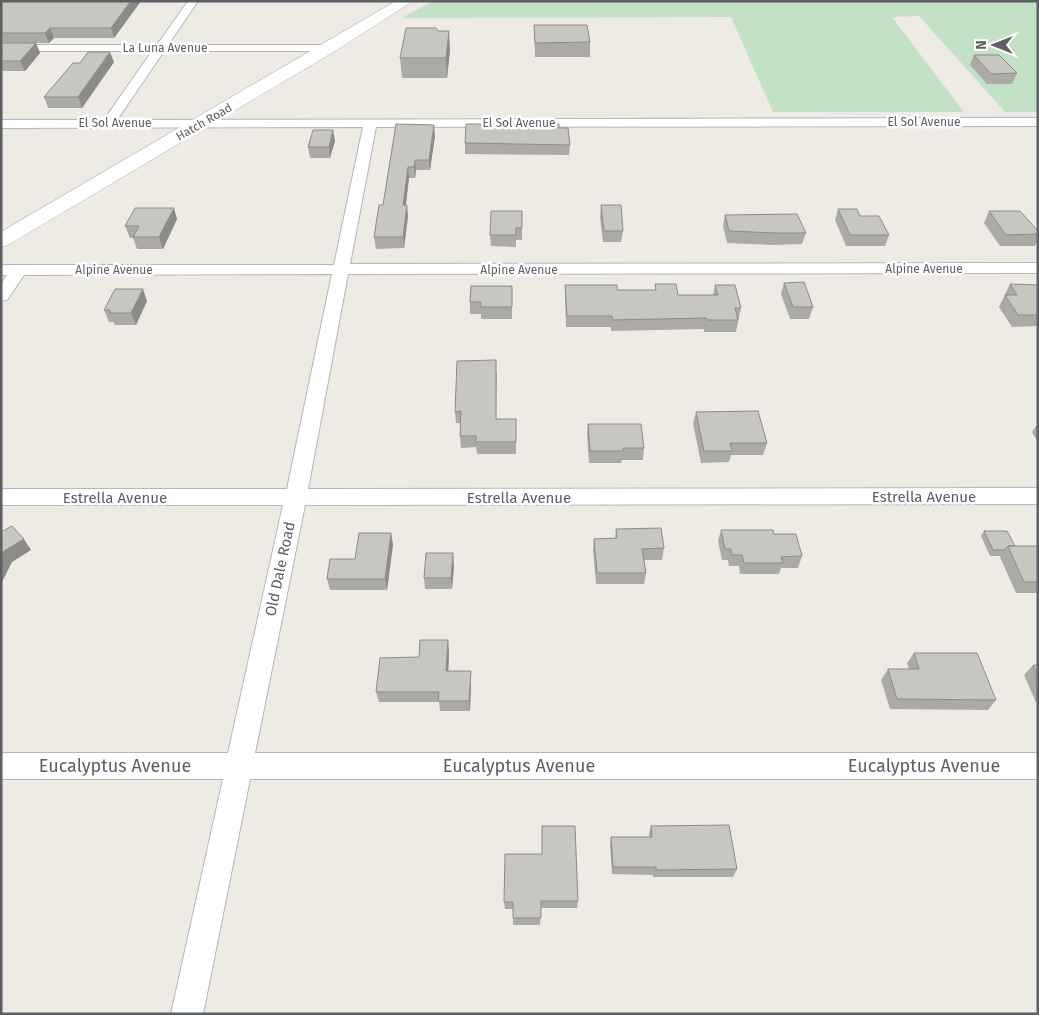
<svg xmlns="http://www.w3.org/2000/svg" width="1039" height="1015" viewBox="0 0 1039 1015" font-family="'Fira Sans',sans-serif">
  <rect width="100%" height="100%" fill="#edebe4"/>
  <path fill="#c3e1c4" d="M433,1H1038V112H1005L919,16L892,17L964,112H773L731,17L402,18Z"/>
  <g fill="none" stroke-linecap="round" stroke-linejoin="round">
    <g stroke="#b4b6b9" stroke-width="2">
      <path id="street" d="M188,1H198L168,45H330L336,48L330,51H164L117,120L1038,118V126L376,127L350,264L1038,263V273L348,274L308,489L1038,488V504L305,505L255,753H1038V779H250L203,1014H171L223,779H1V753H228L283,505H1V489H287L332,274L24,275L7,300L1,301V284L7,275H1V265H334L363,127L1,128V120H104L152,51H1V45H157Z"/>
    </g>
    <g stroke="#b3b6ba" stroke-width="1">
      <path id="secondary" d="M396,1H413L335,51L8,245L1,247V232Z"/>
    </g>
    <use href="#street" fill="#fff" fill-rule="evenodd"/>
    <use href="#secondary" fill="#fff" fill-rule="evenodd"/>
  </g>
  <path fill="#acaaa5" d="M1,1H141L114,38H54L49,43H36L40,53L25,71H1Z
    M534,25L590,42V57H535Z
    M438,31L450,50L447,78H402L400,58Z
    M974,55L1017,73L1012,84H987L970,65Z
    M114,62L82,108H48L44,97Z
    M396,124L435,136L430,170H416L415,178H409L406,205L408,216L404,248L376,249L374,237L383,205Z
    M559,128L570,145L569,155L465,154V143Z
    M335,141L330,158H310L308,147Z
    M601,205L623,231L621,242H603L600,217Z
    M838,209L860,216L889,235L885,246H846L835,220Z
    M522,211V240H516V247L491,246L490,235Z
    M989,211L1038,231V240L1035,246H1000L984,223Z
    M725,215L806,233L802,244L773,245L727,243L723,226Z
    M177,219L163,249H137L133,238H130L125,226Z
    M784,283L813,307L809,319H790L781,294Z
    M655,284L678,295H713L715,285L741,308L736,332H704V329L611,331V327H566L565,296V285L617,290H655Z
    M1010,284L1038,285V326L1012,327L999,307Z
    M512,286V319H481V314H470V302Z
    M147,301L136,325H115L113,322H109L104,310Z
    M497,372L496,419H516V454H477L476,447L461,448L460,436V423H456L455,412Z
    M696,412L767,443L763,455H731L729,462L701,463L693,423Z
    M1038,423V442L1032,432Z
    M588,424L644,448L643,460H622L621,463H589L587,435Z
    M616,529L664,548L662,560H644L646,573L644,584H596L593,550L594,539L615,538Z
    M721,530L774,534L802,556L798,568H781L779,574H740L739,566H729L728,560H722L718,541Z
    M984,531L1015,546H1038V593H1016L1000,557L1001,556H990L981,536Z
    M393,544L387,590H330L327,579L355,559Z
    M454,565L452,589H425L424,578Z
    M449,651L448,671L471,682L470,711H440L439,702H379L376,692L419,657Z
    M914,653L996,700L988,710L890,709L881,680L888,669H909L907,663Z
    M1033,665H1038V707L1024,675Z
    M542,826L578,901L577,908H541L540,925H513V909H505L504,902L542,854Z
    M651,826L737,869L733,877H653V875L612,874L610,845L611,837H649V834Z"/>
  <path fill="#8c8b86" d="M131,1H141L114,38L111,28Z
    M50,28L54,38L49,43L45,33Z
    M449,31L450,50L447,78L446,58Z
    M36,43L40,53L25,71L20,61Z
    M110,52L114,62L82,108L78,97Z
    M434,125L435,136L430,170L429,160Z
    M333,130L335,141L330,158L329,147Z
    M415,160L416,170L415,178L414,167Z
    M408,167L409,178L404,216L403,205Z
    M407,205L408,216L404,248L403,237Z
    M174,208L177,219L163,249L159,237Z
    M143,289L147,301L136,325L131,313Z
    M391,533L393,544L387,590L385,579Z
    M24,539L31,550L12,562L1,584V556L4,551Z
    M453,553L454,565L452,589L451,578Z
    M448,640L449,651L448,682L446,671Z
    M471,671V682L470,711L469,701Z"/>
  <path fill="#c8c6c0" stroke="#8c8b86" d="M1,1H131L111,28H50L45,33H1Z
    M534,25H587L590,42L535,43Z
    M406,28H436L438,31H449L446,58H400Z
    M1,43H36L20,61H1Z
    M88,52H110L78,97H44L73,63H80Z
    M974,55H999L1017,73L991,74Z
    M396,124L434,125L429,160H415L414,167H408L403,205H407L403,237H374L379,205H383Z
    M466,124H559V128H568L570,145L465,143Z
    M313,130H333L329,147H308Z
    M601,205H621L623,231H604Z
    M135,208H174L159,237H133L139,226H125Z
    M838,209H857L860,216H879L889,235H850Z
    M491,211H522V228H516V235H490Z
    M989,211H1020L1038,231V234L1006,235Z
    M797,214L806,233H776L729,231L725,215Z
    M804,282L813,307H793L784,283Z
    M655,284H676L678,295H718L715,285H735L741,308H735L738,320H707L706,318L613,320L612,316H567L565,285H617V290H656Z
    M1010,284L1038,285V315H1018L1005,295H1017Z
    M471,286H512V307H481V302H470Z
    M115,289H143L131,313H110V310H104Z
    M496,360V419H516V442H476V436H460L461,411L455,412L457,361Z
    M758,411L767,443H730L732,451H704L696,412Z
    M588,424H641L644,448H623V451H590Z
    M12,526L24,539L4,551L1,556V532Z
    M661,528L664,548L642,549L646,573H597L594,539L617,538L616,529Z
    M721,530H773L774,534H796L802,556L781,557L783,563H744L742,555H732L731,549H725Z
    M984,531H1007L1015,546H1008L1005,550H993Z
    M359,533H391L385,579H327L330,559H355Z
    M1008,546H1038V582H1024Z
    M426,553H453L451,578H424Z
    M420,640H448L446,671H471L469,701H438L439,692H376L380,658L419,657Z
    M914,653H977L996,700L897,699L888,669H919Z
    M1033,665H1038V676Z
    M729,825L737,869L656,870V867H613L611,837H652L651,826Z
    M542,826H575L578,901H541V918H513V902H504L505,854H542Z"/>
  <g text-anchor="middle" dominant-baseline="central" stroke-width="5" stroke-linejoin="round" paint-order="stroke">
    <g font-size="12" fill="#5c5f63" stroke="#fff">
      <text x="165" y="48">La Luna Avenue</text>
      <text transform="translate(204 122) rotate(-30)">Hatch Road</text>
      <text x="924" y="122">El Sol Avenue</text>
      <text x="115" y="123">El Sol Avenue</text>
      <text x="519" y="123">El Sol Avenue</text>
      <text x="924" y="269">Alpine Avenue</text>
      <text x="114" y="270">Alpine Avenue</text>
      <text x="519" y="270">Alpine Avenue</text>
    </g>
    <g font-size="15" fill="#5c5f63" stroke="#fff">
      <text x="924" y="497">Estrella Avenue</text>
      <text x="115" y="498">Estrella Avenue</text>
      <text x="519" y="498">Estrella Avenue</text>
      <text transform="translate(280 569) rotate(-78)">Old Dale Road</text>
    </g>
    <g font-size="18" fill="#5c5f63" stroke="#fff">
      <text x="115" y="766">Eucalyptus Avenue</text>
      <text x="519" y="766">Eucalyptus Avenue</text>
      <text x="924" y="766">Eucalyptus Avenue</text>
    </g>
  </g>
  <rect width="1039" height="1015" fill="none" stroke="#5c5f63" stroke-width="5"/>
  <g transform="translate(994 45) rotate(270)" stroke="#ffffff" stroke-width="4" paint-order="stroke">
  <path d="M0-4L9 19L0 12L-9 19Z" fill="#5c5f63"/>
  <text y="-8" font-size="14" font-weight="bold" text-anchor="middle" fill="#5c5f63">N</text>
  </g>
</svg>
